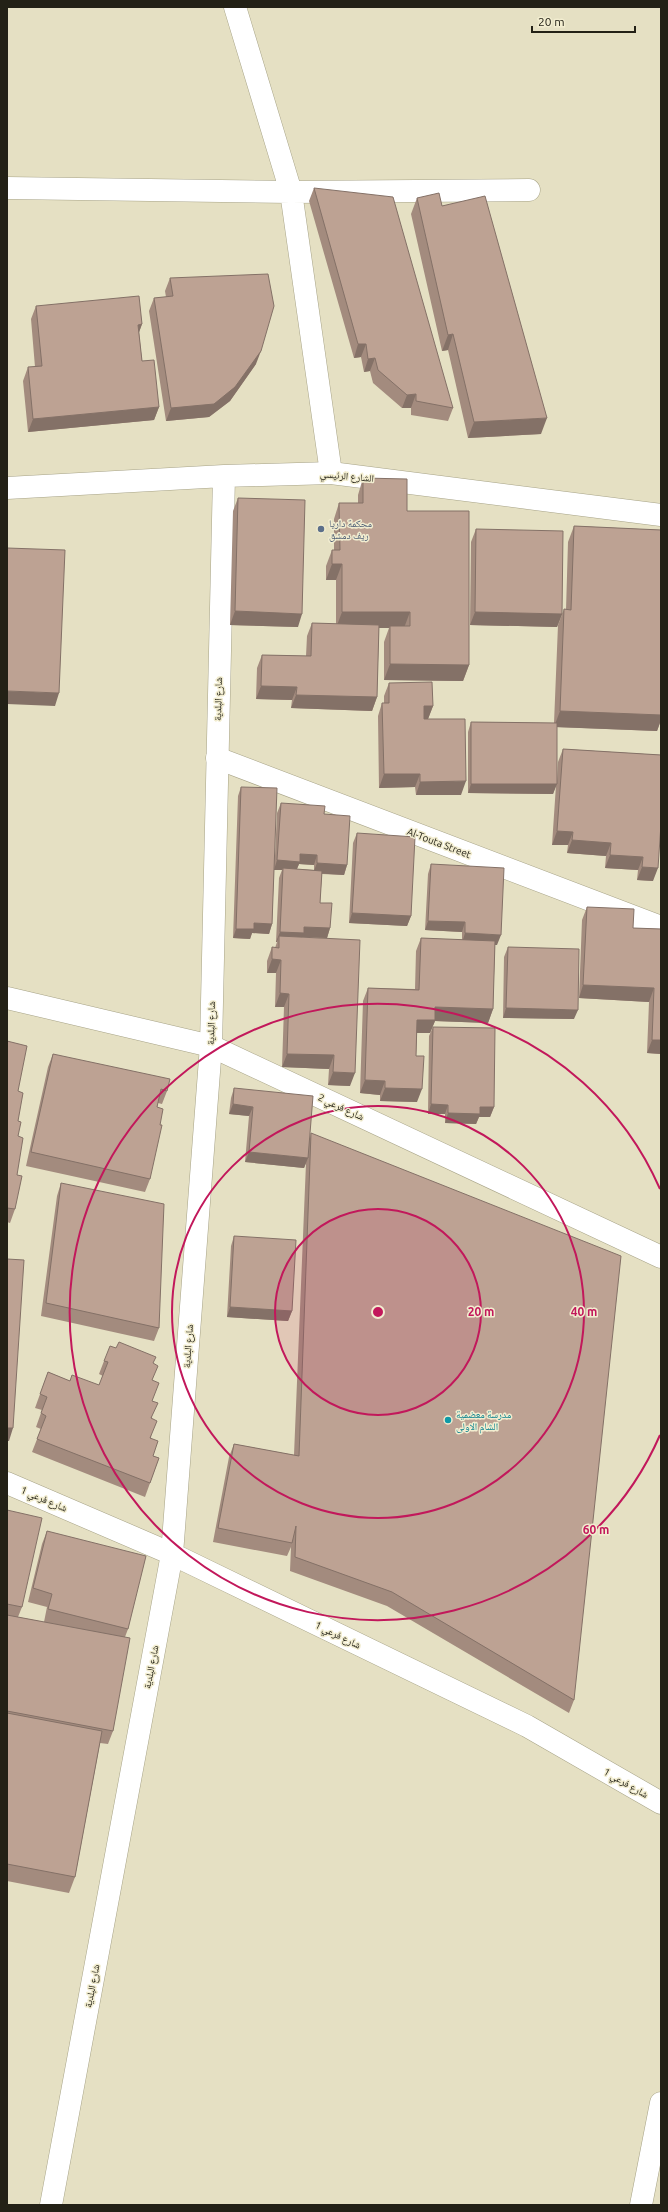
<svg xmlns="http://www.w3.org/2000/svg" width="668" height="2212" viewBox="0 0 668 2212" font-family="Ubuntu,'Noto Naskh Arabic',sans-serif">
  <rect width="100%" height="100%" fill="#e5e0c3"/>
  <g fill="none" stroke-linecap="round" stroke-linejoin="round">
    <g stroke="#a7a387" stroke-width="23">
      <path id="street" d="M235,7L291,192L331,473
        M7,188L291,192L529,190
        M217,758L661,927
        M7,998L211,1046L661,1257
        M641,2205L661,2103"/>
    </g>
    <g stroke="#a7a387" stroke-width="23">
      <path id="secondary" d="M7,488L224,476L331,473L661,515
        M7,1483L172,1554L527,1726L661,1803
        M51,2205L172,1554L211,1046L224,476"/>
    </g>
    <use href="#street" stroke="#fff" stroke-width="22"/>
    <use href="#secondary" stroke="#fff" stroke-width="22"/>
  </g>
  <path fill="#a38b7e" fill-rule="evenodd" d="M314,188L453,408L448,421L411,415V408H402L373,383L370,371L364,372L361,357L354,358L309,201Z
    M417,198L442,206L541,434L468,438L448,350L442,351L411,214Z
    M170,278L256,364L230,401L209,417L166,421L149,311L154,298L166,297L165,291Z
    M36,306L142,324L139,332L142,361L159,407L154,420L28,432L23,381L28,367H35L31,319Z
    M363,478L407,511L469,665L463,681L384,680V642L389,628H379L377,697L372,711L291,708L292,700L256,699L257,668L262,655L306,656L307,636L312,623L336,624V580H326V566L332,550H334V519L339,503H358V495Z
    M238,498L298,627L230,625L233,511Z
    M574,526L661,530V720L657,731L557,727V781L558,762L563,749L661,755L653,881L637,880L638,870L605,868L606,856L567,853L568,845H552L556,785L553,794L468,793V732L471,722L554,723L558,625L564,609L566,610L568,542Z
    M476,529L562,614L557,627L470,625L471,542Z
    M389,683L433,706L428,719H424L461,795H416L415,787L379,788L378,716L382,703H384V696Z
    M241,787L275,856L277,813L281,803L324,814L347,865L344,875L322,874L320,903L330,928L327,938L302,937L350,1086L328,1085L329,1069L282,1067L284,1007H275L276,973H267V961L272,947L275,948L277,942H276L279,878L282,870H274L272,924L269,934L252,933L250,939L233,938L238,796ZM299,864L314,865V870L297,869Z
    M357,833L411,916L407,926L349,923L353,843Z
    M431,864L497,945H495L493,1009L488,1023L435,1021L430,1033H417L416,1056L417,1102L380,1101V1095L360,1093L363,1001L368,988L415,989L416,951L421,938L462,940V932L425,930L428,874Z
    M587,907L633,928L661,929V1054L647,1053L649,1002L579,998L582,920Z
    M508,947L574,1019L503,1018L504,957Z
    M433,1027L494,1107L490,1117H479L476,1124L445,1123V1114H428L429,1036Z
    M7,1041L18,1091V1136L15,1209L10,1223L7,1222Z
    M53,1054L167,1091L162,1104L158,1103L157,1107L150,1179L145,1192L26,1166L48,1067Z
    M234,1088L310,1138L311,1133L574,1700L569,1713L387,1606L290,1571L291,1547L287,1556L213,1542L229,1457L234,1444L294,1455L306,1163L304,1168L245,1162L249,1116L229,1114L231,1098Z
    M61,1183L159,1328L154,1341L41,1316L57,1196Z
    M234,1236L292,1311L288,1321L227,1317L231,1246Z
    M104,1361L153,1363L152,1380V1418L151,1438L153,1456L159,1458L145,1497L32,1452L41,1429L36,1427L42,1410L35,1408L48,1372L70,1381L99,1385L103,1376L99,1374Z
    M7,1510L22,1607L18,1617L44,1622L47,1607L28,1602L42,1544L47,1531L128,1629L125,1637L113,1731L108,1744L100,1743L75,1877L69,1893L7,1881Z"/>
  <path fill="#847167" d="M142,324L137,338L138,325Z
    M453,334L448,350L442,351L448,335Z
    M358,344H366L361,357L354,358Z
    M261,351L256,364L230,401L209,417L166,421L171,408Z
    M375,358L370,371L364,372L368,359Z
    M416,394L411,408H402L407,395Z
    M159,407L154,420L28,432L33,419Z
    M547,418L541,434L468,438L474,422Z
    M332,564H342L336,580H326Z
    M235,611L302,614L298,627L230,625Z
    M342,612H410L404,628L390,626L389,628H336Z
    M475,612L562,614L557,627L470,625Z
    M390,664L469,665L463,681L384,680Z
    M261,686L297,687L292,700L256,699Z
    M7,691L59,693L55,706L7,704Z
    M296,695L377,697L372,711L291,708Z
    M424,706H433L428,719H419Z
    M560,711L661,715V720L657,731L554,727Z
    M384,774H420L415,787L379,788Z
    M466,781L461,795H416L420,782Z
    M471,784H557L553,794L468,793Z
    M557,831L573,832L568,845H552Z
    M572,840L611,843L606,856L567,853Z
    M300,854L317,855L314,865L299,864L296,871L283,868L282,870H274L277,860Z
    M610,855L643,857L638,870L605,868Z
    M317,863L347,865L344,875L313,873Z
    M642,867L658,868L653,881L637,880Z
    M352,913L411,916L407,926L349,923Z
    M428,921L465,922L462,932L425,930Z
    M254,923L272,924L269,934L252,933L250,939L233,938L236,929Z
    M304,927L330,928L327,938L302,937L300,942L279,936L277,942H276L280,932Z
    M465,933L501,935L497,945L462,943Z
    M272,959L281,960L276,973H267Z
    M583,985L654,988L649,1002L579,998Z
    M280,993L289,994L284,1007H275Z
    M435,1007L493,1009L488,1023L435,1021L430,1033H412L417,1020Z
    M506,1008L578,1010L574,1019L503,1018Z
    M652,1040H661V1054L647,1053Z
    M287,1054L334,1055L329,1069L282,1067Z
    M333,1072L355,1073L350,1086L328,1085Z
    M365,1080L385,1081L380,1095L360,1093Z
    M385,1088L422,1089L417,1102L380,1101Z
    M233,1104L253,1107L249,1116L229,1114Z
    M431,1104L448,1105L445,1114H428Z
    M480,1107H494L490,1117H479L476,1124L445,1123L448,1113Z
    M249,1152L308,1158L304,1168L245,1162Z
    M230,1307L292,1311L288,1321L227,1317Z
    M7,1428H13L9,1441H7Z"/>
  <path fill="#bda293" stroke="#847167" d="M314,188L393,197L453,408L416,401V394L407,395L378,370L375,358L368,359L366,344H358Z
    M439,193L442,206L485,196L547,418L474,422L453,334L448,335L417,198Z
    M268,274L274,306L261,351L235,387L214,404L171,408L154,298L173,296L170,278Z
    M139,296L142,324L138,325L142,361L154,360L159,407L33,419L28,367L42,366L36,306Z
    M363,478L407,479V511H469V665L390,664V626H410V612H342V564H332V550H340L339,503H363Z
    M238,498L305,500L302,614L235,611Z
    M574,526L661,530V715L560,711L564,609L571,610Z
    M476,529L563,531L562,614L475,612Z
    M7,548L65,550L59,693L7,691Z
    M312,623L379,625L377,697L296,695L297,687L261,686L262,655L311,656Z
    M432,682L433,706H424V719H465L466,781L420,782V774H384L382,703H389V683Z
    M471,722L557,723V784H471Z
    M563,749L661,755V824L658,868L642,867L643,857L610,855L611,843L572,840L573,832L557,831Z
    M241,787L277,788L272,924L254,923V929H236Z
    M281,803L325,806L324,814L350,816L347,865L317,863V855L300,854V862L277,860Z
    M357,833L415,837L411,916L352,913Z
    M431,864L504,868L501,935L465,933V922L428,921Z
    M283,868L322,871L320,903H332L330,928L304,927V933L280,932Z
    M587,907L634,909L633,928L661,929V1040H652L654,988L583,985Z
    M279,936L360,940L355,1073L333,1072L334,1055L287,1054L289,994L280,993L281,960L272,959V947L279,948Z
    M421,938L495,941L493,1009L435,1007V1020H417L416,1056H424L422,1089L385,1088V1081L365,1080L368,988L419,990Z
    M508,947L579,949L578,1010L506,1008Z
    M433,1027L495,1028L494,1107H480V1114L448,1113V1105L431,1104Z
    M7,1041L27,1046L18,1091L23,1093L18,1121L21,1122L18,1136L23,1138L17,1175L22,1176L15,1209L7,1208Z
    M53,1054L170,1079L167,1091L161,1089L157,1107L163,1109L160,1125H162L150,1179L31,1152Z
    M234,1088L313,1096L308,1158L249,1152L253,1107L233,1104Z
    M311,1133L621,1256L574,1700L392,1592L295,1557L296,1526L292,1543L218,1528L234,1444L299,1456Z
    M61,1183L164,1204L159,1328L46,1303Z
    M234,1236L296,1240L292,1311L230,1307Z
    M7,1259L24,1260L13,1428H7Z
    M119,1342L156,1357L153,1363L158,1366L152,1380L159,1383L152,1401L158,1403L151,1418L157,1421L150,1438L158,1441L153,1456L159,1458L150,1483L37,1439L46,1416L41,1413L47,1397L40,1394L48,1372L70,1381L72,1375L99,1385L108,1362L104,1361L110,1346L116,1348Z
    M7,1510L42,1518L22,1607L7,1604Z
    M47,1531L146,1556L128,1629L48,1609L52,1594L33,1588Z
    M7,1615L130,1638L113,1731L7,1711Z
    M7,1713L102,1731L75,1877L7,1864Z"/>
  <circle cx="378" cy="1312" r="103" fill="#c2185b" fill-opacity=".12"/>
  <g fill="none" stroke="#c2185b" stroke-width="2">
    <circle cx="378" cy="1312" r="103"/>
    <circle cx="378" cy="1312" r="206"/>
    <path d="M660 1435A308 308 0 1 1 660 1189"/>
  </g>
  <circle fill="#5c6f8a" stroke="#f2edd0" stroke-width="1.5" cx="321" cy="529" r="4"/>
  <circle fill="#0f9aa8" stroke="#f2edd0" stroke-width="1.5" cx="448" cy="1420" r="4"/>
  <g text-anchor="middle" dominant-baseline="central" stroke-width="3" stroke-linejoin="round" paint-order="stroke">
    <g font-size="10" fill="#232116" stroke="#f2edd0">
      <text transform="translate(347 476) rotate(5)">الشارع الرئيسي</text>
      <text transform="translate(218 699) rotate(-89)">شارع البلدية</text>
      <text transform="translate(439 843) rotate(21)">Al-Touta Street</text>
      <text transform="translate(211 1023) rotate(-89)">شارع البلدية</text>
      <text transform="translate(341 1107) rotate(25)">شارع فرعي 2</text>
      <text transform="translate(188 1346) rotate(-86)">شارع البلدية</text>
      <text transform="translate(44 1499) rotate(23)">شارع فرعي 1</text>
      <text transform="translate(338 1635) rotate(26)">شارع فرعي 1</text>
      <text transform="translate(151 1667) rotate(-79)">شارع البلدية</text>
      <text transform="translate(626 1783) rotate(30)">شارع فرعي 1</text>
      <text transform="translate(92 1986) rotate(-79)">شارع البلدية</text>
    </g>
    <g font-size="10" fill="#4e5e75" stroke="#f2edd0" text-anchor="start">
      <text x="329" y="523">محكمة داريا<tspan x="329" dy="12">ريف دمشق</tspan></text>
    </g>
    <g font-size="10" fill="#0d838f" stroke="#f2edd0" text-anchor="start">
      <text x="456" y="1414">مدرسة معضمية<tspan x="456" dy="12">الشام الاولى</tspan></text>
    </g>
  </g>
  <circle cx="378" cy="1312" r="6" fill="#c2185b" stroke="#f2edd0" stroke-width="2"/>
  <g font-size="12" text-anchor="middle" font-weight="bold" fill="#c2185b" stroke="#f2edd0" stroke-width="3" stroke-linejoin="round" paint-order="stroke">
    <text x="481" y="1316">20 m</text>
    <text x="584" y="1316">40 m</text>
    <text x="596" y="1534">60 m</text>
  </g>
  <rect width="668" height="2212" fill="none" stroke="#232116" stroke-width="16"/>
  <path d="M532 26v6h103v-6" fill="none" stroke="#232116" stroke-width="2"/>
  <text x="538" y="26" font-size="12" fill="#232116" stroke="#f2edd0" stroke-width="3" paint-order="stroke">20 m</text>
</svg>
